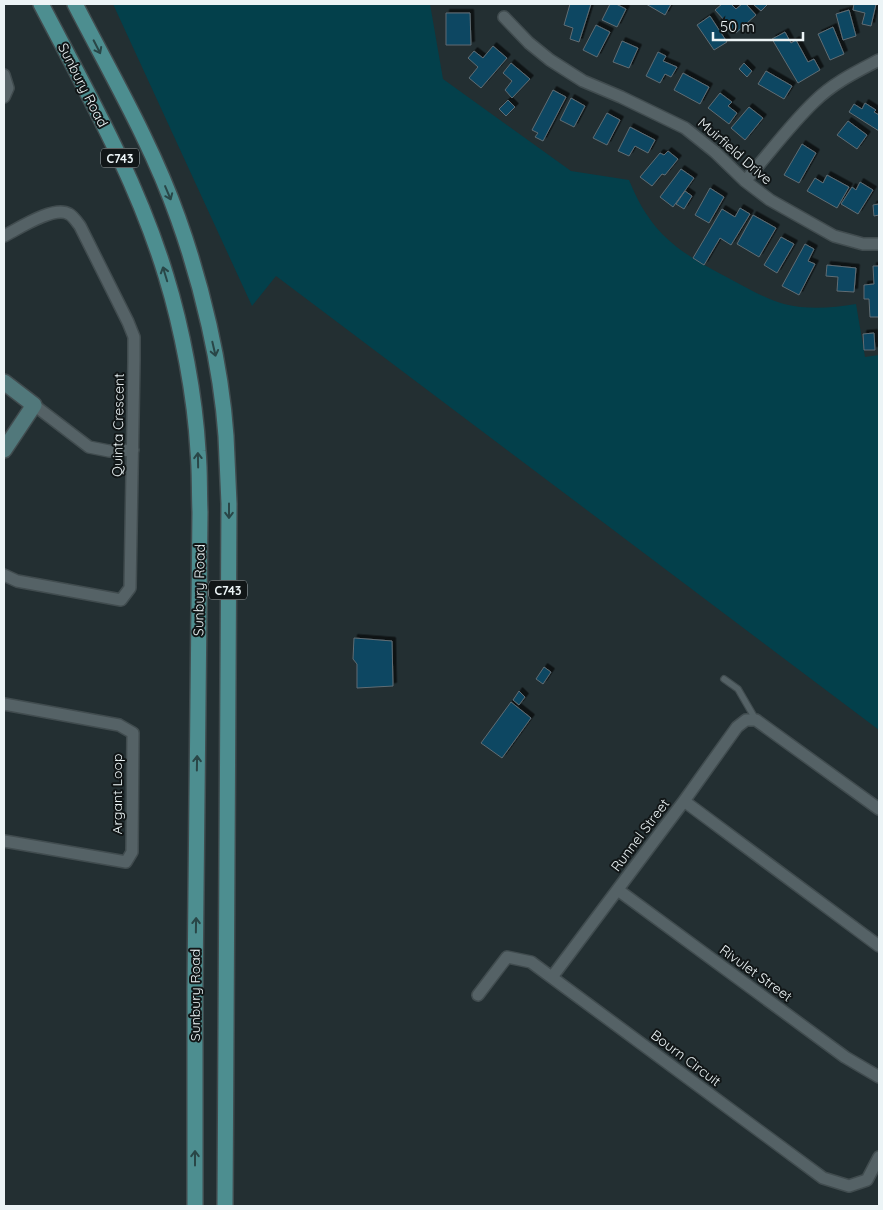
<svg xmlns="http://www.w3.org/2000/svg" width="883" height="1210" viewBox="0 0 883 1210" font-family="Quicksand,sans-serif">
  <defs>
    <filter id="shadow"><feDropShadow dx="3.5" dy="-3.5" stdDeviation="0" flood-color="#0009"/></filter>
  </defs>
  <rect width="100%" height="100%" fill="#232f32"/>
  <path fill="#03404b" d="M113,4H430L443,79L571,171L629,180C652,237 681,253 732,280C749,289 766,299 784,304C808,310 832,308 856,304L865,357L879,355V730L276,276L252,306Z"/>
  <path fill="#094662" stroke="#616d74" filter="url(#shadow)" d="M570,4H591L579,42L570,39L573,28L564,25Z
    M610,4H616L626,9L617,27L602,20Z
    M646,4H671L665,15Z
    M722,4H731L736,9L742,4H746L756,15L736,33L715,10Z
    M753,4H768L761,11Z
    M854,4H876L871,26L862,24L865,13L853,10Z
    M849,10L856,36L843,40L836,14Z
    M446,13H470L471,45H446Z
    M710,16L727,42L714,50L697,25Z
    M596,25L610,32L597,57L583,50Z
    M833,27L844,54L830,60L818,34Z
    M785,32L791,43L796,40L808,62L814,59L820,70L798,83L772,39Z
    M622,41L638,48L629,68L613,62Z
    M493,46L507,58L481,88L469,78L478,67L468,58L474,51L483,58Z
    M658,52L666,56L663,61L677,67L671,77L665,74L660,83L646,76Z
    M511,63L530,79L512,98L505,90L512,81L503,73Z
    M744,63L752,71L747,77L739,69Z
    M766,71L792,86L784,99L758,84Z
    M683,73L709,87L700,104L674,90Z
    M553,90L566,97L543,141L535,137L538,133L532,130Z
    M720,93L732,102L728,106L737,113L729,124L708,108Z
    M571,98L585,106L574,127L560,120Z
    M508,100L515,107L506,116L499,109Z
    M865,103L876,110L874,112L879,115V131L849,112L854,104L862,109Z
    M749,107L763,118L745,140L731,128Z
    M607,113L620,120L607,145L593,138Z
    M848,121L867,135L857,149L837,135Z
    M630,127L655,140L648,153L635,146L629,156L618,151Z
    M802,144L816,153L799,183L784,175Z
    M668,151L678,159L665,175L662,174L652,186L640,177L660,153L664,155Z
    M681,169L694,178L673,207L660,197Z
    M827,175L849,187L837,208L807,191L815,178L823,183Z
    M860,182L873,190L858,214L841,204L852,187L856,190Z
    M710,188L724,197L709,223L695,215Z
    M685,191L692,196L684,209L676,204Z
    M879,204V215L874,216L873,205Z
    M740,208L750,214L731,245L720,238L704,265L693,258L722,209L735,217Z
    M753,215L776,228L759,257L737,244Z
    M781,237L794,244L777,273L764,265Z
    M805,244L814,249L808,261L815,264L799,295L782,286Z
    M827,265L856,268L854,292L837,291L838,277L826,276Z
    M873,266H879V317H870L869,299H864V285L874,284Z
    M874,333L875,350H864L863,334Z
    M354,638L392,641L393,686L357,688V664L353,659Z
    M544,667L551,672L543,684L536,679Z
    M519,691L525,697L519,705L513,700Z
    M511,702L531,718L502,758L481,743Z"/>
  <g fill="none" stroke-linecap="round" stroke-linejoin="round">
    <g stroke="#414c4f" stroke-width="8">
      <path id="lane" d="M724,679L738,689L756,720"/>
    </g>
    <g stroke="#414c4f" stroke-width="14">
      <path id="street" d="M504,17L529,43L550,60L583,81L621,97L685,128L715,152L745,181L770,200L834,236L863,244H879
        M4,75L8,88L4,97
        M745,181C768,155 789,126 814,102C833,83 856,72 879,60
        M4,236C18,229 54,205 69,214C73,216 77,222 80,226L128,322L134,337V361L130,588L121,600L17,581L4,575
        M34,405L89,447L109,451L133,450
        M4,704L119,725L133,733L132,852L126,862L4,841
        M684,801L879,946
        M618,890L845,1057L879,1077
        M552,977L684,801L737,727L746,720H756L879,809
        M478,995L507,957L531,962L823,1178L849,1186L867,1180L879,1157"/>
    </g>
    <g stroke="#414c4f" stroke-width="18">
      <path id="secondary" d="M4,382L34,405L4,450"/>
    </g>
    <g stroke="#414c4f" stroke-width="18">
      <path id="primary" d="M41,4C87,92 137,180 166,276C182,328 195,396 198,451C200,471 199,491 200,512L195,986V1206
        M75,4C111,74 152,144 178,218C202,285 221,365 226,436C227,458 228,481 229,504L225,1206"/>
    </g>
    <use href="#lane" stroke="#556266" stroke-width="5.5"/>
    <use href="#street" stroke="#556266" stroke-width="11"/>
    <use href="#secondary" stroke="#51787b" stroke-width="15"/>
    <use href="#primary" stroke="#4d8e90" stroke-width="15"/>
  </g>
  <defs><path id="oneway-shaft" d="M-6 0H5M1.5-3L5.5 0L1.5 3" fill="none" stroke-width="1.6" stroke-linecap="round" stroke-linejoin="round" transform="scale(1.25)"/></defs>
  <g stroke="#294647">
    <use href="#oneway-shaft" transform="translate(97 47) rotate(63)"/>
    <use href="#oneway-shaft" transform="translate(168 193) rotate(67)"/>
    <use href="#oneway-shaft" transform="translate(165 274) rotate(-107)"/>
    <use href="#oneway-shaft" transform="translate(214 349) rotate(77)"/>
    <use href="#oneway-shaft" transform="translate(198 460) rotate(-91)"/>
    <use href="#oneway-shaft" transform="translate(229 511) rotate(90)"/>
    <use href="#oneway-shaft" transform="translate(197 763) rotate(-89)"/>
    <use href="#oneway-shaft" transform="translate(196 925) rotate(-89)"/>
    <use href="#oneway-shaft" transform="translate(195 1158) rotate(-90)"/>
  </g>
  <g text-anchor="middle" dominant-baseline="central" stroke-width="4" stroke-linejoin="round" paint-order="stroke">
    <g fill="#111617" stroke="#aab1b3" stroke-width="1">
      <rect x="101" y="148.5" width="38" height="19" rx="4"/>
      <rect x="209" y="580.5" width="38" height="19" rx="4"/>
    </g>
    <g font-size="12" font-weight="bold" fill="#ecf4f6">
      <text x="120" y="158">C743</text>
      <text x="228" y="590">C743</text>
    </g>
    <g font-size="14" fill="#ecf4f6" stroke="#111617">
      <text transform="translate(83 85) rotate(63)">Sunbury Road</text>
      <text transform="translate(735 151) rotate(41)">Muirfield Drive</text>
      <text transform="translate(118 425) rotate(-89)">Quinta Crescent</text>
      <text transform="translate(199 590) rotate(-89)">Sunbury Road</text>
      <text transform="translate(117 794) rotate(-90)">Argant Loop</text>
      <text transform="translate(640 835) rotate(-53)">Runnel Street</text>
      <text transform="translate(756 973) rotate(36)">Rivulet Street</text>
      <text transform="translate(195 995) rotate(-90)">Sunbury Road</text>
      <text transform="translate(686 1058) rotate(37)">Bourn Circuit</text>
    </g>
  </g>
  <rect width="883" height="1210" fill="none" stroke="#ecf4f6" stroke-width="10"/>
  <path d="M713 32v8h90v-8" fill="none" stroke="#ecf4f6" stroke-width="2.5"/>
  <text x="720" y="32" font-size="15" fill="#ecf4f6" stroke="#111617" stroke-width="4" paint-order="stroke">50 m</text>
</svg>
